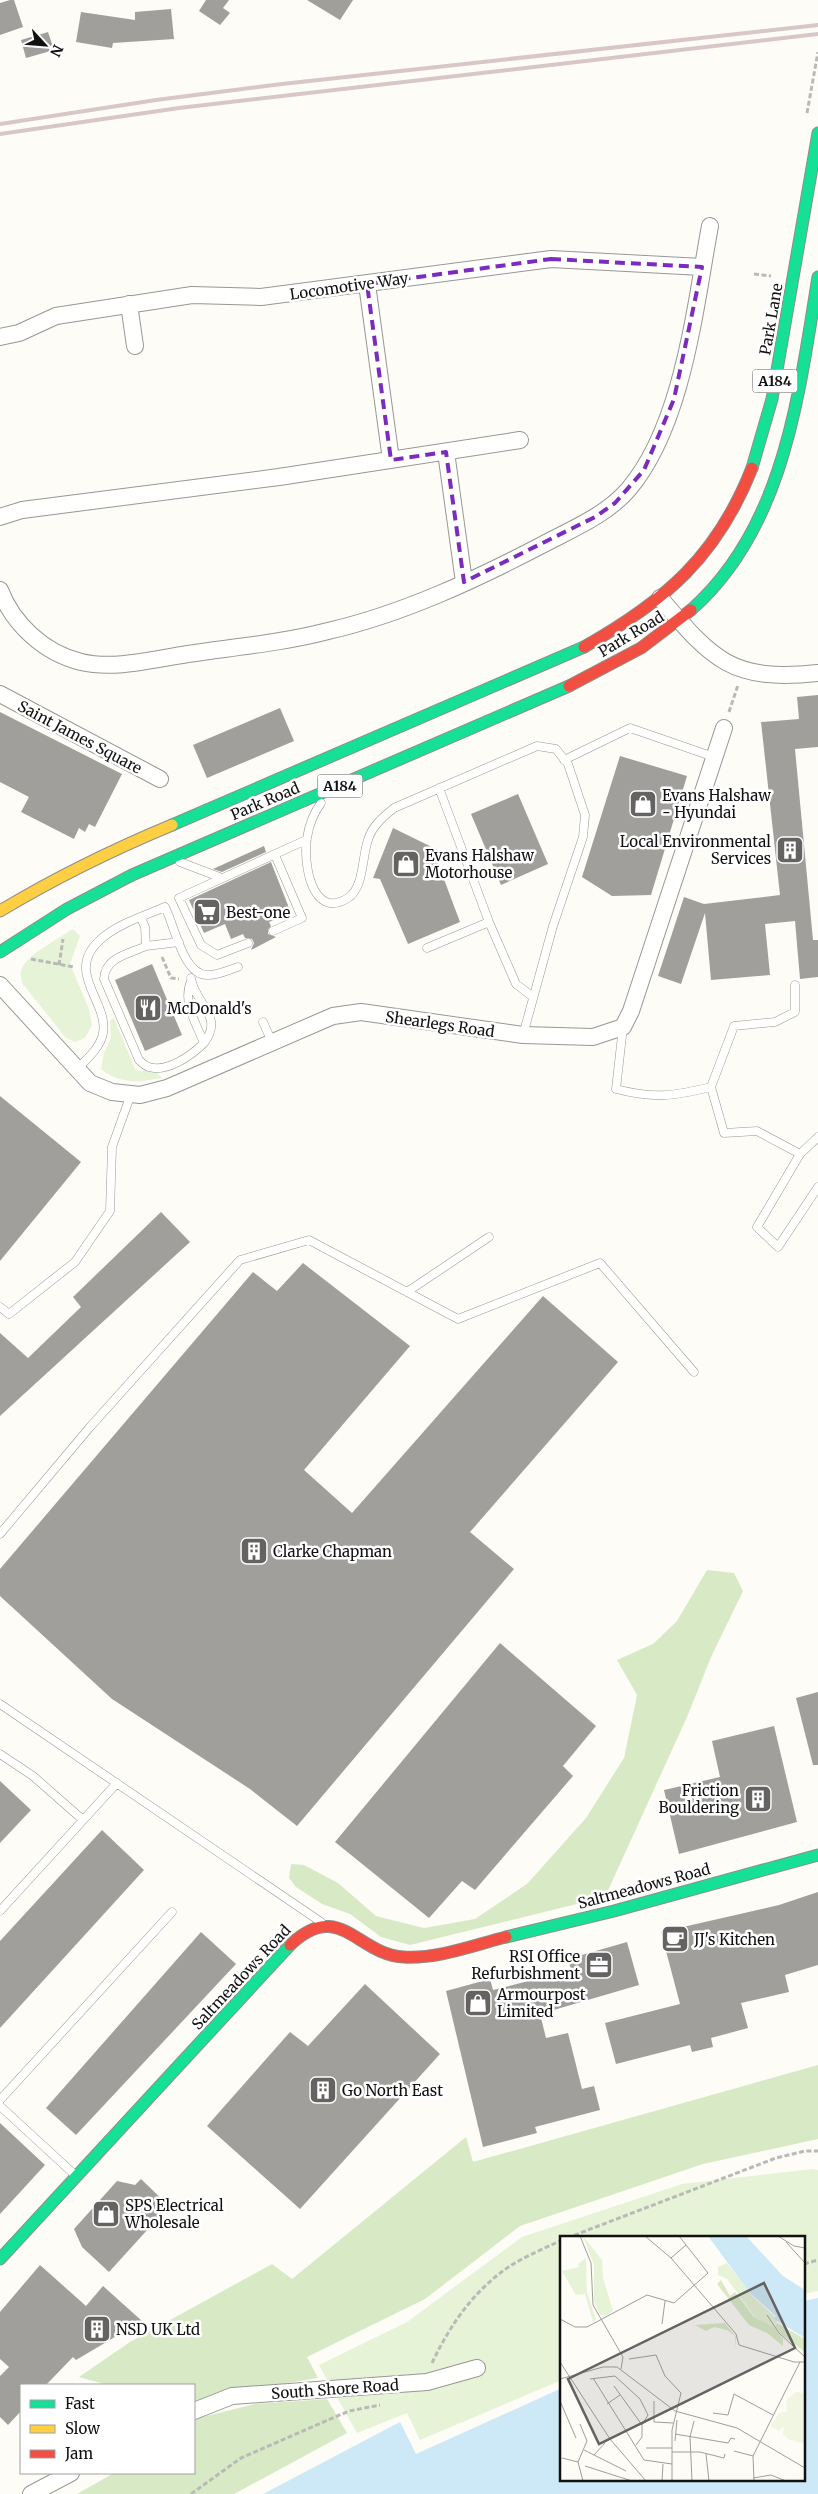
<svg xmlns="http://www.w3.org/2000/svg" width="818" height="2494" viewBox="0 0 818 2494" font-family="Merriweather,serif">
  <rect width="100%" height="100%" fill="#fdfcf7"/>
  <path fill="#e7f3d7" d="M73,929L80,936L70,964L89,1009L92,1025L85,1038L75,1042L66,1038L22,983C22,979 20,975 21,971C24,956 60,938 73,929Z
    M114,1018L136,1071L154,1070L162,1078C138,1082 121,1085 101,1069L104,1053L111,1038L110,1020Z
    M812,2169L818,2170V2291L804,2294V2238H562V2380L420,2440L407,2413L357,2433L319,2365L407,2322L522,2237L682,2184Z"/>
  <path fill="#d8eac5" d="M707,1570L734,1573L743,1591L711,1657L687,1717L605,1897L410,1945L381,1937L350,1914L322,1904L296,1887L289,1878L291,1864L304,1865L338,1883L376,1916L424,1928L475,1919L527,1884L586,1818L624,1758L637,1695L617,1660L653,1644L677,1621Z
    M818,2065V2139L703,2164L520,2226L425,2299L307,2357L318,2378L232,2392L194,2402V2385H107L79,2377L130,2342L272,2264L292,2279L466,2137L473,2162Z
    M327,2399L347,2433L234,2494H77L114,2473H194V2419L255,2404Z"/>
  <path fill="#cde8f7" d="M818,2298V2494H263L400,2422L416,2454L562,2388V2480H804V2301Z"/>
  <path fill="#a19f9c" d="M10,0H14L23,27L0,35V3Z
    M206,0H229L223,8L230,13L220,25L199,11Z
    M307,0H353L340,20Z
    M171,9L174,39L113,43L112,48L76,42L81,12L135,20V12Z
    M48,32L54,50L26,58L21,40Z
    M818,695V747L795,749L813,940H818V977L800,979L795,921L765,924L770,975L711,980L705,913L681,984L658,976L684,897L704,904L780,895L761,722L799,719L797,697Z
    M280,708L294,741L207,778L193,745Z
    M0,712L122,774L95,827L89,824L85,832L79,828L74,839L21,812L29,797L0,782Z
    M620,756L687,776L651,895L612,896L582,877Z
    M518,794L548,864L501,885L471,814Z
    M393,828L440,851L436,858L460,922L408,944L380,879L373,878Z
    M264,846L266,852L222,872L213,869Z
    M271,862L291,913L269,922L271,926L268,930V934L276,937L251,950L254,943L252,939L245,938L243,934L231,939L225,924L204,933L189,900Z
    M152,964L182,1035L145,1051L115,980Z
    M0,1096L81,1162L0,1261Z
    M161,1212L190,1242L0,1416V1333L28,1358L81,1307L73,1297Z
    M303,1263L410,1346L304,1470L352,1513L543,1296L618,1362L470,1532L514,1569L297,1826L250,1789L112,1699L0,1596V1569L253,1272L277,1291Z
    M500,1643L596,1726L563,1766L573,1776L475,1890L462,1881L429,1918L335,1842Z
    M818,1692V1765H813L796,1698Z
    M774,1726L797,1822L679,1854L664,1790L720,1777L712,1741Z
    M0,1781L31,1810L0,1843Z
    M102,1830L144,1870L0,2028V1941Z
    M818,1892V1965L785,1975L789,1992L741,2003L748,2028L711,2038L713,2047L692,2052L690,2045L616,2064L605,2023L680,2004L661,1932L779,1905Z
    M201,1932L236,1964L76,2135L46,2108Z
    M627,1942L639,1985L540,2014L546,2038L568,2033L582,2089L594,2086L600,2110L535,2127L537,2133L483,2147L446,1991L490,1979L493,1990L571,1970L568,1959Z
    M365,1984L440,2054L300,2209L207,2126L290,2032L308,2046Z
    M0,2123L45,2165L0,2214Z
    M141,2179L169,2206L109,2272L82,2247L74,2229L117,2181L135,2185Z
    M40,2265L86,2306L103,2286L142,2321L76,2360L73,2357L46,2385H21V2411L8,2425L0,2417V2376L9,2367L0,2359V2312Z"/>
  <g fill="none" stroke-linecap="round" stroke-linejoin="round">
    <g stroke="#979795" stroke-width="9">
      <path id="lane" d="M564,760L630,728L714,757
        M439,788L489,922L516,984L533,997
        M321,803C313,814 309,825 307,838C303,861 311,921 348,898C364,888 362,856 368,840C372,826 383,817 394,808L537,746L556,749L568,764L585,815L583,837L553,926L523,1035
        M180,862L222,878
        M141,918L145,927L146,946C129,954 105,957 104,979L139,1060C141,1062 145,1066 149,1067C167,1073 192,1055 204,1043C196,1023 182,1002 191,981
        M273,931L302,918L275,855
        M248,943L217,955L201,945L179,898L306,840
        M146,946L179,942
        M427,948L489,922
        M191,978C194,1003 225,1016 204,1043
        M263,1022L272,1042
        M623,1027L616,1089C654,1099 674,1096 711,1087L724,1133L757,1131L800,1154
        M76,1070C86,1060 101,1047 103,1033C109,1002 64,972 100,940C117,924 144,916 165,907C175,926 183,976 208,975C218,975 228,970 238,967
        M711,1087L734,1026L775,1022L795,1012V985
        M818,1137L800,1154L757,1227L778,1247L818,1187
        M407,1292L489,1237
        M0,1307L9,1314L75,1262L110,1211L112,1147L131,1094
        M0,1534L90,1427L240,1260L309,1240L458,1319L600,1263L694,1372
        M0,1704L321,1922
        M0,1754L33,1776L83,1820
        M0,1911L117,1783
        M0,2100L172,1912
        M0,2106L75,2175"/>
    </g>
    <g stroke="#979795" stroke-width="18">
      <path id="street" d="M367,284L391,460
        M129,304L135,346
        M0,337L19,333L56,316L192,295L261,297L551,259L702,267
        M446,452L464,582
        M0,517L22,510L279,477L520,440
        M0,590C13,624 44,653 81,662C115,670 154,659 188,654C235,647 282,643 328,631C402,614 475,580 542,545C572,529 605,516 628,490C683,426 695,307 710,226
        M660,598C713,660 731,682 818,673
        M0,694L160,779
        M0,985L90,1083L112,1092L140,1095L167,1088L333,1016L361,1012L523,1035L593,1037L623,1027L631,1011L724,728
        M194,2411L232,2396L427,2382L477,2368
        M31,2494L71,2473"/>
    </g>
    <g stroke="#8e8d8b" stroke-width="13">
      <path id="fast" d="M752,468L772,399L818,133
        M691,610C785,527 799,393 818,277
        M172,825L584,647
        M0,952L67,909L132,875L569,686
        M506,1937L614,1911L818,1855
        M0,2259L290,1945"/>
    </g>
    <g stroke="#8e8d8b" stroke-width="13">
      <path id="slow" d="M0,911C55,878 112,850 172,825"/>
    </g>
    <g stroke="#8e8d8b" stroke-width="13">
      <path id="jam" d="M584,647C665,601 717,557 752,468
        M569,686L641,648L691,610
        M290,1945C340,1898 357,1955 404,1957C438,1959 474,1945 506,1937"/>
    </g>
    <path stroke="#b9b9b8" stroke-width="3" stroke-dasharray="5 2.5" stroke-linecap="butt" d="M807,113L818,52
      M754,274L771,276
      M729,712L738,685
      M162,957L171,978L179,979
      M31,959L74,967
      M59,965L63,939
      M567,2238L776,2158L805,2151H818
      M804,2264L818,2260
      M432,2363C450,2325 474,2290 510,2266C526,2256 545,2248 562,2240
      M191,2494L241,2458L349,2411L380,2405"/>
    <use href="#lane" stroke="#fffffe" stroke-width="8"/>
    <use href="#street" stroke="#fffffe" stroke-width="16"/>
    <use href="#fast" stroke="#16e098" stroke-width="11"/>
    <use href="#slow" stroke="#ffcf43" stroke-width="11"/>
    <use href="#jam" stroke="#f24e42" stroke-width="11"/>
    <path stroke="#d9c6c7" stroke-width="4" d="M0,124L156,100L282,84L818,25
      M0,134L179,108L818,34"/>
  </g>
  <path fill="none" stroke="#7b2cbf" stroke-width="4" stroke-dasharray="10 6" stroke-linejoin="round" d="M551,259L702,267L674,399L644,470L615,503L595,517L464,582L446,452L391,460L367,284Z"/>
  <defs>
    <g id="shop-square" transform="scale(1.4375)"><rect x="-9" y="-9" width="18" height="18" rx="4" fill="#646362" stroke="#fff"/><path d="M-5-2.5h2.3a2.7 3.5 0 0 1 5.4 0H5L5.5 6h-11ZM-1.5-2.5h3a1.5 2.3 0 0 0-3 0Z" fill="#fff"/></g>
    <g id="building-square" transform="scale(1.4375)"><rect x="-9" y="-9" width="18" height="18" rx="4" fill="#646362" stroke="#fff"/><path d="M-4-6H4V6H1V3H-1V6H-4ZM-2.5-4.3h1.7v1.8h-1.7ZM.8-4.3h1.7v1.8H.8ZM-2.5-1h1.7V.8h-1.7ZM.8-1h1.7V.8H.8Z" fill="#fff"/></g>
    <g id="supermarket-square" transform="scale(1.4375)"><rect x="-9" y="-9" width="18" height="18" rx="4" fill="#646362" stroke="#fff"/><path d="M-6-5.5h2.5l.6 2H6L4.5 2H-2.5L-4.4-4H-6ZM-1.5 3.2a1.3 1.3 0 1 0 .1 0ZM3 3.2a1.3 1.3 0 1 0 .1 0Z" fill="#fff"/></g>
    <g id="restaurant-square" transform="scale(1.4375)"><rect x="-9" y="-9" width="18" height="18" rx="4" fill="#646362" stroke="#fff"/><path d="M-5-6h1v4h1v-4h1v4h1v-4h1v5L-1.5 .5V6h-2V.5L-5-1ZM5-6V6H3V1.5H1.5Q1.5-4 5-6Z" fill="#fff"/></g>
    <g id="cafe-square" transform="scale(1.4375)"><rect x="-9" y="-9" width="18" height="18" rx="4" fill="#646362" stroke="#fff"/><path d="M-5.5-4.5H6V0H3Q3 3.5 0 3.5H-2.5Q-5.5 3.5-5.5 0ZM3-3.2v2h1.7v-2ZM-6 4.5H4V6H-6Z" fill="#fff"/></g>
    <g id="office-square" transform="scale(1.4375)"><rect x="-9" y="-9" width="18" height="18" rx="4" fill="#646362" stroke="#fff"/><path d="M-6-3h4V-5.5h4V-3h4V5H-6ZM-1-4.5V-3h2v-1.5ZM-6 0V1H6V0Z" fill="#fff"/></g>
  </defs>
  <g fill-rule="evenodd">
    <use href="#shop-square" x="643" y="804"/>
    <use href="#building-square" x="790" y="850"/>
    <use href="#shop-square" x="406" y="864"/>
    <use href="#supermarket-square" x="207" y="912"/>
    <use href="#restaurant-square" x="148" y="1008"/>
    <use href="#building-square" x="254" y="1551"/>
    <use href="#building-square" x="758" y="1799"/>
    <use href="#cafe-square" x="675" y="1939"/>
    <use href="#office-square" x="599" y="1965"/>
    <use href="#shop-square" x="478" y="2003"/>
    <use href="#building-square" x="323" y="2090"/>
    <use href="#shop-square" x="106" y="2214"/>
    <use href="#building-square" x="97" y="2329"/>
  </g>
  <g text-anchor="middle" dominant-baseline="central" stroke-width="5" stroke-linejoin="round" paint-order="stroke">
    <g fill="#fff" stroke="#585858" stroke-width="1">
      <rect x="752.5" y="369.5" width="45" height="23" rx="4"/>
      <rect x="317.5" y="774.5" width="45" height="23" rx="4"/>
    </g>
    <g font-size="14" font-weight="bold" fill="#111">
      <text x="775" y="381">A184</text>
      <text x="340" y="786">A184</text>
    </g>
    <g font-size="15" fill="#111" stroke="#fff">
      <text transform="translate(349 286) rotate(-8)">Locomotive Way</text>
      <text transform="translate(771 319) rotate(-80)">Park Lane</text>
      <text transform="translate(631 634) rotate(-31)">Park Road</text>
      <text transform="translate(80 737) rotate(28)">Saint James Square</text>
      <text transform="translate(265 801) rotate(-23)">Park Road</text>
      <text transform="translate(440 1024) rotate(8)">Shearlegs Road</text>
      <text transform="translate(644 1886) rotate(-15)">Saltmeadows Road</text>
      <text transform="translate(241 1977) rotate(-47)">Saltmeadows Road</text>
      <text transform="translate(335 2389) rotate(-4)">South Shore Road</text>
    </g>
    <g font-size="15" fill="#111" stroke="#fff" text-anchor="start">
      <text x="662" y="795">Evans Halshaw<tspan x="662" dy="17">- Hyundai</tspan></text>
      <text x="771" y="841" text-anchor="end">Local Environmental<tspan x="771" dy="17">Services</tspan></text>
      <text x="425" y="855">Evans Halshaw<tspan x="425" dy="17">Motorhouse</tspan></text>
      <text x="226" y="912">Best-one</text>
      <text x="167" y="1008">McDonald's</text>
      <text x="273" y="1551">Clarke Chapman</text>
      <text x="739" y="1790" text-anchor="end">Friction<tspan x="739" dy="17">Bouldering</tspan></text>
      <text x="694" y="1939">JJ's Kitchen</text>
      <text x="580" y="1956" text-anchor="end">RSI Office<tspan x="580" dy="17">Refurbishment</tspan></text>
      <text x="497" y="1994">Armourpost<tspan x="497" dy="17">Limited</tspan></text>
      <text x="342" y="2090">Go North East</text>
      <text x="125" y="2205">SPS Electrical<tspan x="125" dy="17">Wholesale</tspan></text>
      <text x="116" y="2329">NSD UK Ltd</text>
    </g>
  </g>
  <g transform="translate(560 2236)">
    <rect width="245" height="245" fill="#fdfcf7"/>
    <path d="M23,0L42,24L43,42L53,75L46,80L40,79L34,65V29ZM26,22L27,56L36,84L33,86L25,58L16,59L2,35L19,31L18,28ZM167,27L194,62L215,81L217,86L213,92L195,81L167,43L158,39V31Z" fill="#e7f3d7"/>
    <path d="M161,44L170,60L175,56L194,81L214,91L223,103V110L207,97L189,89L157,48ZM165,87L176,101V113L175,100L167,94L154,91L146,95L135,89ZM217,87L245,103V116L222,99L215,90Z" fill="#d8eac5"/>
    <path d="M236,156L245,157V208L228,203L223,198L224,190L219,195L211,190L219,177L227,175L226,164Z" fill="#f0f6e1"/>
    <path d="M148,0H186L223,40L245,54V102L214,83L216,80L190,57Z" fill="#cde8f7"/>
    <path fill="none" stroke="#9f9e9b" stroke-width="1" d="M20,0L31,27L33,69L63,121L61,133M85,0L111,22L176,98L179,109L234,126H245M218,0L234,10L245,12M226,6L245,27M111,22L126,9M207,79L219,97L245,121M0,83L15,91H27L87,59L114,67L148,37L119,0M102,88L105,65M69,123L96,119L105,140L121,157L112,194V245M0,126L50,203L86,245M33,142L84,224L112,228M0,143L43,131H57L115,175L177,192L245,232M30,143L55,140L80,163L88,179L82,189V201L76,209M54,150L82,189M0,165L16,202M94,165V186L113,187M47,168L60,159M153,177L168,179L174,158L213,179M20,188L27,205L18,226L23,245M115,198L168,207L171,202L175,203M115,205L117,184M86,212H112M24,214L66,235M174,215L193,220M112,216H140L164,222L165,218M146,218L149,245M34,219L45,207M2,222L18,226M25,230L72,245M193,242L211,239L226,245M39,245H55M102,245L103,228M132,245L130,201L134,185M194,245L193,220L240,126"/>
    <path fill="#646362" fill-opacity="0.15" stroke="#646362" stroke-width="2.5" d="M204,47L235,112L39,208L8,143Z"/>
    <rect width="245" height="245" fill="none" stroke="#111" stroke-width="2.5"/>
  </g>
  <rect x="20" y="2384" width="175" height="90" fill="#ffffff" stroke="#a0a0a0"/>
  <rect x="30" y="2400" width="25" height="8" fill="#16e098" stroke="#a0a0a0"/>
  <text x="65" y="2409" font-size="15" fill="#111111">Fast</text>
  <rect x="30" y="2425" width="25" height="8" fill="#ffcf43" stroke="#a0a0a0"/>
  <text x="65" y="2434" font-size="15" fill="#111111">Slow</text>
  <rect x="30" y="2450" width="25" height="8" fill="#f24e42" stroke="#a0a0a0"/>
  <text x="65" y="2459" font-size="15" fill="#111111">Jam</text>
  <g transform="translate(45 45) rotate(116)" stroke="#ffffff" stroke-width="4" paint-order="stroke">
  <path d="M0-4L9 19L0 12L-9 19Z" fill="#111111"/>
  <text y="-8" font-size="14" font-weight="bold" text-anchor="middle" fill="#111111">N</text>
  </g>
</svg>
